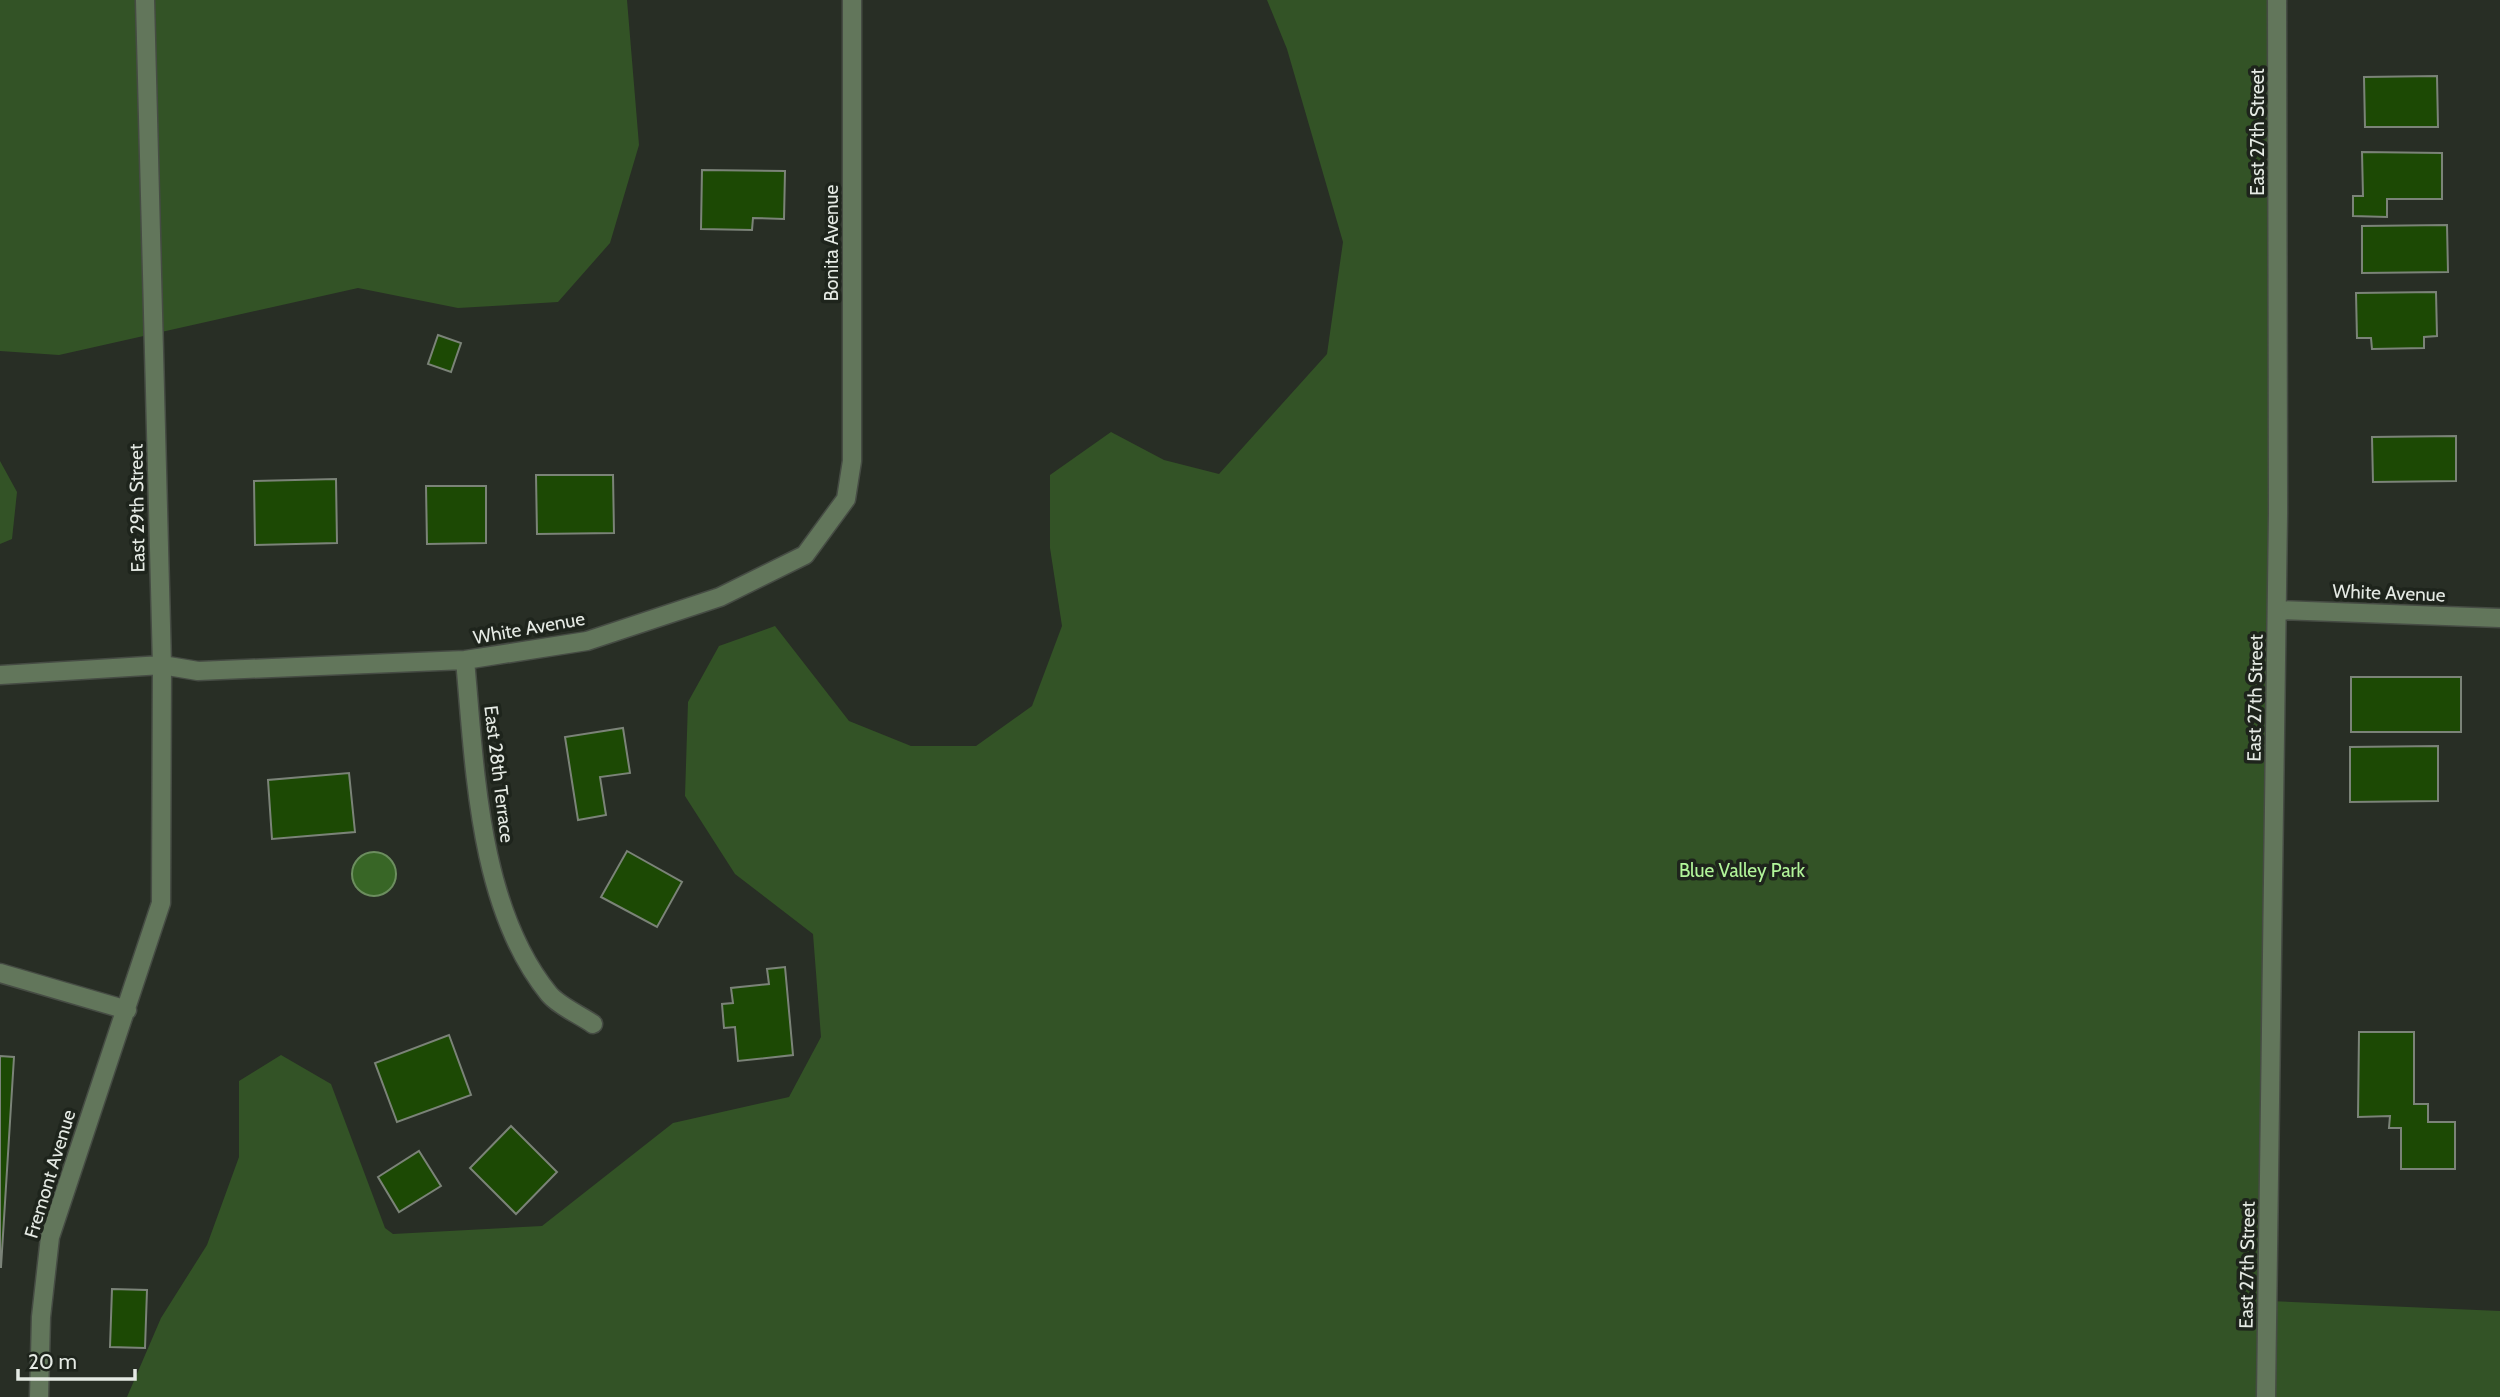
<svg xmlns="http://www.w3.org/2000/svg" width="2500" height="1397" viewBox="0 0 2500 1397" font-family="Cabin,sans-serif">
  <rect width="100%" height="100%" fill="#282e25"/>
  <path fill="#335326" d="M0,0H627L639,145L610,243L558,302L458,308L358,288L59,355L0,351Z
    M1267,0H2274L2268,1301L2500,1311V1397H127L161,1318L207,1245L239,1157V1081L281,1055L331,1084L385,1228L393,1234L542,1226L673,1123L789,1097L821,1037L813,934L735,874L685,796L688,702L719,646L775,626L849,721L911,746H976L1032,706L1062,626L1050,548V475L1111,432L1164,460L1219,474L1327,354L1343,242L1287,49Z
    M0,461L17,492L12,539L0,544Z"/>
  <path fill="#386626" stroke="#6c8e5f" stroke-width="2" d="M352 874a22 22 0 1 1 44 0a22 22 0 1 1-44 0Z"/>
  <path fill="#1c4904" stroke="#7b8378" stroke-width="2" d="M2437,76L2438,127H2365L2364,77Z
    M2362,152L2442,153V199H2387V217L2353,216V196H2363Z
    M702,170L785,171L784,219L753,218L752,230L701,229Z
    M2447,225L2448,272L2362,273V226Z
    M2436,292L2437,336L2424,337V348L2372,349L2371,338H2357L2356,293Z
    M438,335L461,343L451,372L428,364Z
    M2456,436V481L2373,482L2372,437Z
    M536,475H613L614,533L537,534Z
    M336,479L337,543L255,545L254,481Z
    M426,486H486V543L427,544Z
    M2351,677H2461V732H2351Z
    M623,728L630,773L600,777L606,815L578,820L565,737Z
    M2438,746V801L2350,802V747Z
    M349,773L355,832L272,839L268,780Z
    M627,851L682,882L657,927L601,897Z
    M785,967L793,1055L738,1061L735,1027L724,1028L722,1004L733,1003L731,988L769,984L767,969Z
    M2359,1032H2414V1104H2428V1122H2455V1169H2401V1128H2389L2390,1116L2358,1117Z
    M449,1035L471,1095L397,1122L375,1063Z
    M0,1056L14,1057L1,1267H0Z
    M511,1126L557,1172L516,1214L470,1168Z
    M419,1151L441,1186L399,1212L378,1177Z
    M112,1289L147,1290L145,1348L110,1347Z"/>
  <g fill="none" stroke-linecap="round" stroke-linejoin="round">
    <g stroke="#464c44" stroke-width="21">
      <path id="minor" d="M2277,610L2500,618
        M465,660C475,767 478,907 549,994C559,1006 580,1015 593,1024
        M0,675L162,665L198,671L465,660L587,641L720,597L805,555L846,499L852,461V0
        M0,973L127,1010
        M39,1397L41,1317L50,1237L161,903L162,665L145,0
        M2266,1397L2278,513L2277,0"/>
    </g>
    <use href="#minor" stroke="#62765b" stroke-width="18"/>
  </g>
  <g text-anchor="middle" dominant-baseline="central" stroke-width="7" stroke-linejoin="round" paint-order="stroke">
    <g font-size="19" fill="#e5eae4" stroke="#1e241c">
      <text transform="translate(2257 132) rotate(-90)">East 27th Street</text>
      <text transform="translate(831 243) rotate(-90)">Bonita Avenue</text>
      <text transform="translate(137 508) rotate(-91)">East 29th Street</text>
      <text transform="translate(2389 593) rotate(2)">White Avenue</text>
      <text transform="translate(529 628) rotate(-10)">White Avenue</text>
      <text transform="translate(2255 698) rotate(-89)">East 27th Street</text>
      <text transform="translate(499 774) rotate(83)">East 28th Terrace</text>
      <text transform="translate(50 1174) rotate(-73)">Fremont Avenue</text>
      <text transform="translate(2247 1265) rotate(-89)">East 27th Street</text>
    </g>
    <g font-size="19" fill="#b2f59a" stroke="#1e241c">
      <text x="1742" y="870">Blue Valley Park</text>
    </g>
  </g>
  <path d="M18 1369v10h117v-10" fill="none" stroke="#e5eae4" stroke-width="3.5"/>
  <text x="28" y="1369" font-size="21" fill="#e5eae4" stroke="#1e241c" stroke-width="5" paint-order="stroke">20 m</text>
</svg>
